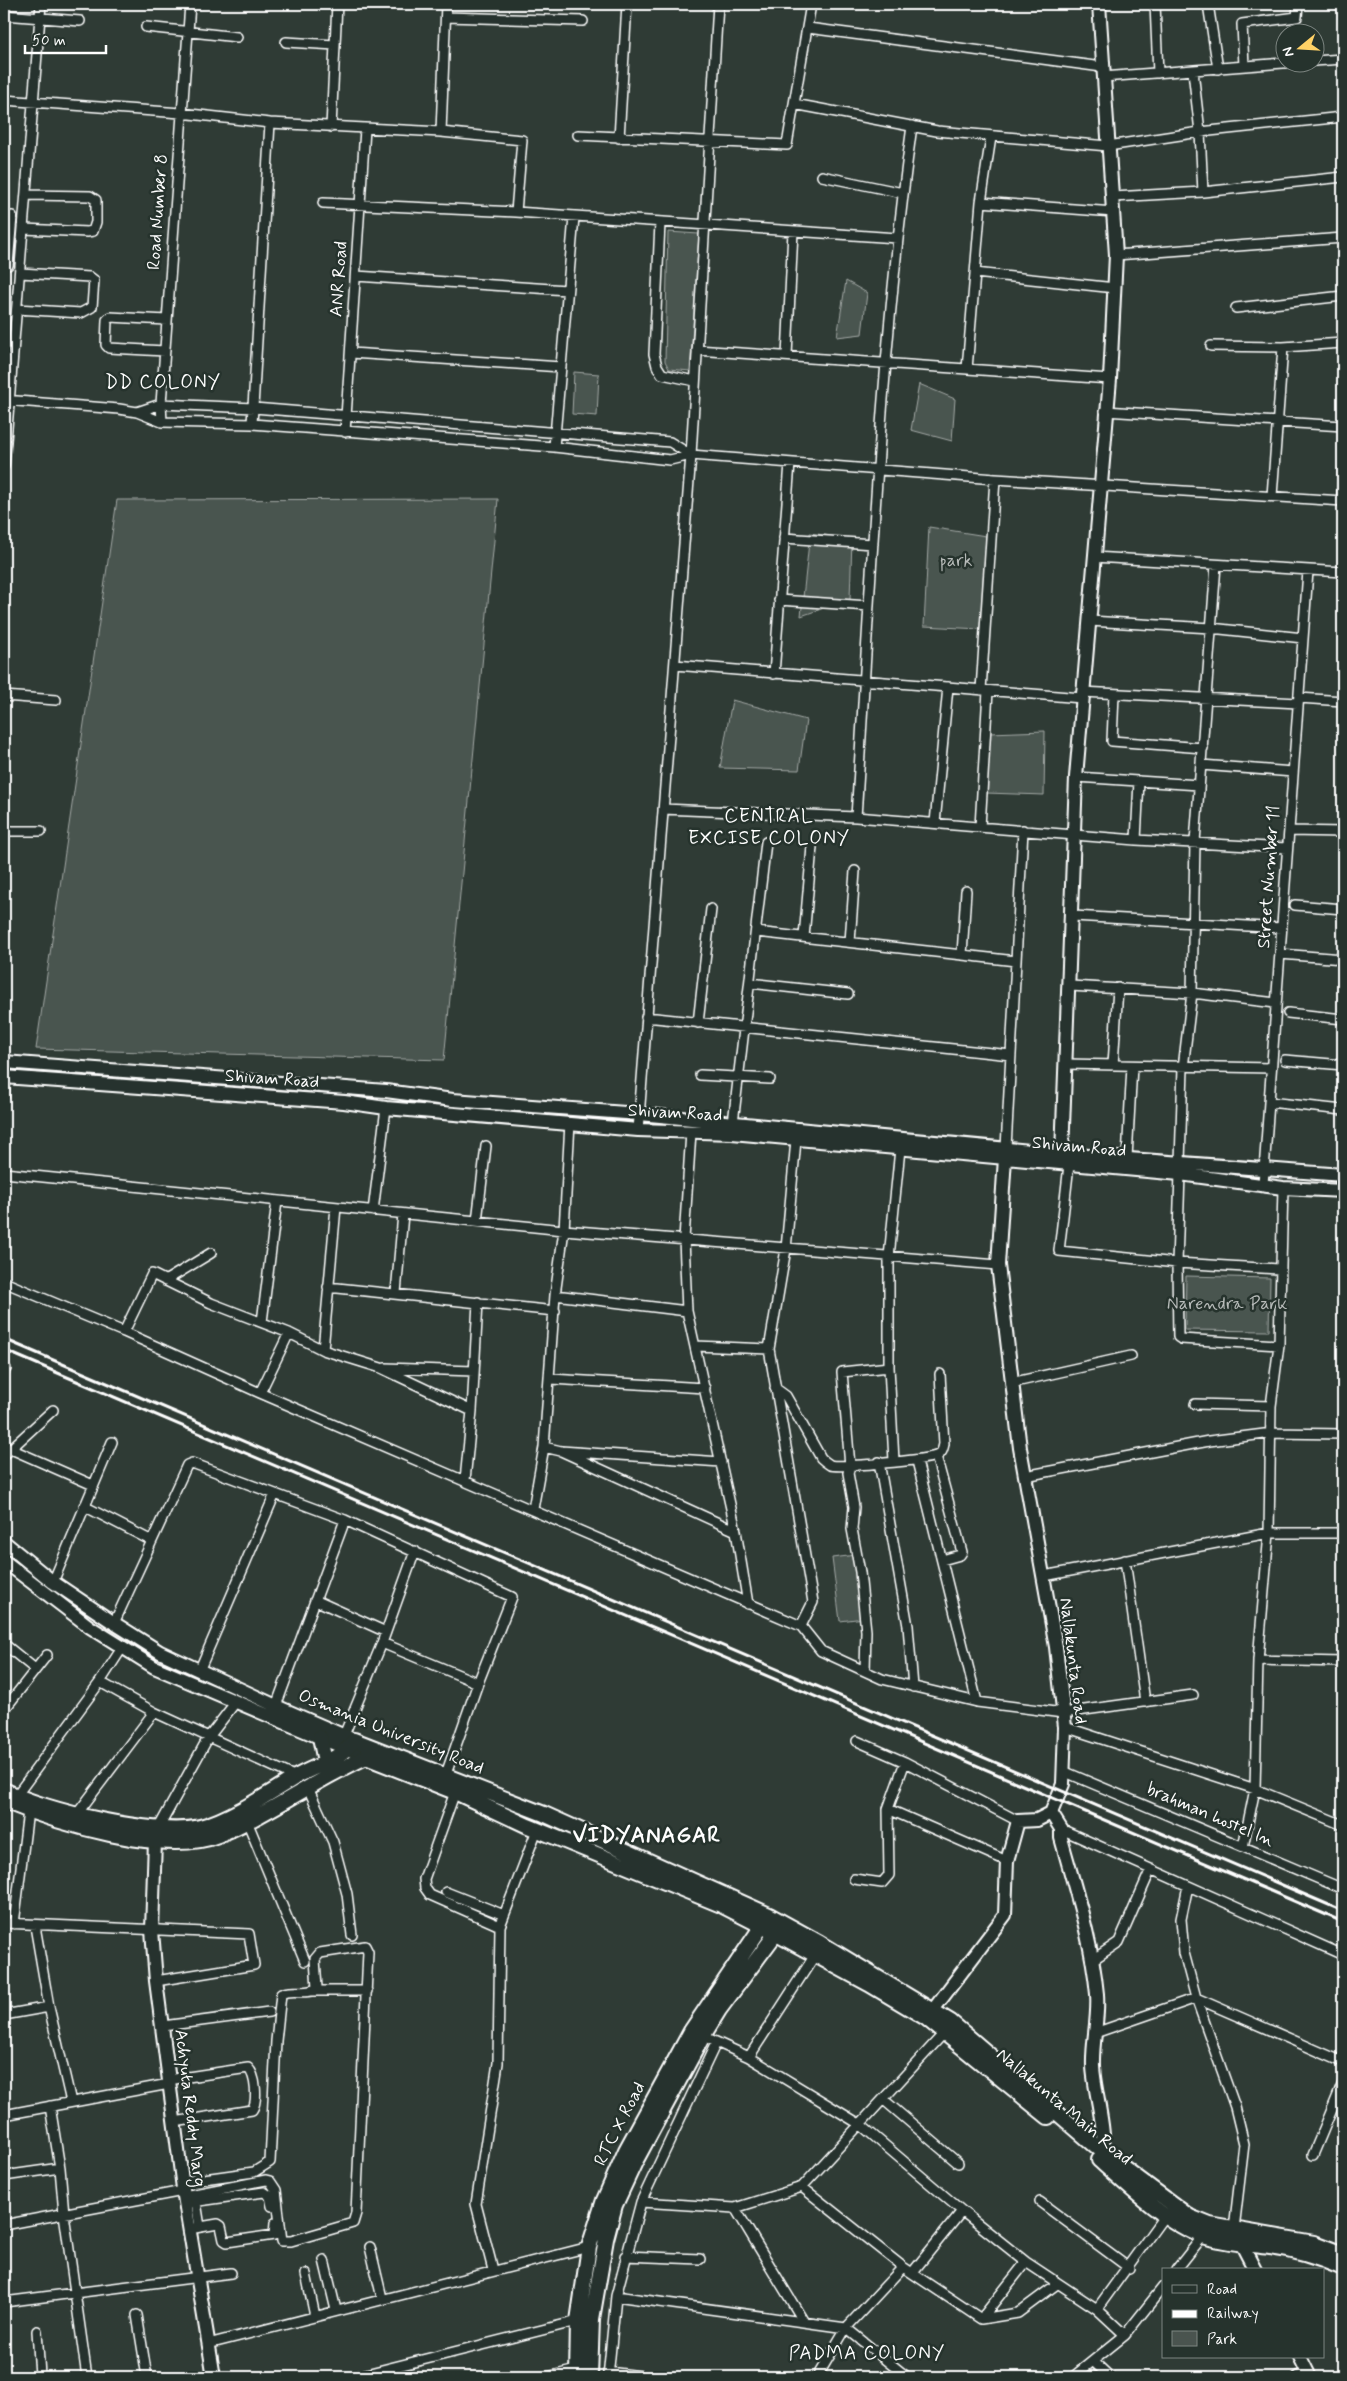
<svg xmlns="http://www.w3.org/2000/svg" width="1347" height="2381" viewBox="0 0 1347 2381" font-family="Mynerve,sans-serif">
  <rect width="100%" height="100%" fill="#2f3b35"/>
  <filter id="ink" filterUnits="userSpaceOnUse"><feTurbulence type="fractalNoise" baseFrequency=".02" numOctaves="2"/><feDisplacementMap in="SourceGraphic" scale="10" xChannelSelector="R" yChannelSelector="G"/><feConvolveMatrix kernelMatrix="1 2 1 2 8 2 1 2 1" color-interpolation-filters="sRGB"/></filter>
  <g filter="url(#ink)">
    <path fill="#4a544f" stroke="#a4aaa7" d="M668,232L699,234L690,371L669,369L665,361Z
      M846,281L867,293L862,334L837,337Z
      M574,372L599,374L597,416L572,414Z
      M919,384L955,399L952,441L911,430Z
      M498,499L444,1060L36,1049L117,500Z
      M929,527L986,536L980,629L924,626Z
      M810,533L852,539L850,599L801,616Z
      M732,700L806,720L799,770L720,768Z
      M1045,731L1044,795L986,793L990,733Z
      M1186,1276L1270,1278L1269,1331L1185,1330Z
      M856,1555L864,1618L840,1621L832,1558Z
      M1101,2365L1118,2377H1081Z"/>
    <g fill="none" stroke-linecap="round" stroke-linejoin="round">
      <path stroke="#a9afac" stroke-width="3" d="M4,2372L22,2377"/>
      <g stroke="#fff" stroke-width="12">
        <path id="street" d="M1155,4L1158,73
          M1208,4L1218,69
          M4,15L80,21
          M446,17L583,21
          M146,27L237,37
          M808,28L1102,67
          M286,42L335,45
          M1314,61L1343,59
          M1244,66L1242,24L1297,17L1298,4
          M1193,71L1200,132L1203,192
          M1103,77L1296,62
          M4,100L181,113L270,123L441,132L522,140L516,212
          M794,104L937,131L1108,146L1200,132L1343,117
          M331,127L337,4
          M441,132L446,4
          M578,135L787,145L811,4
          M619,138L627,4
          M822,176L903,193
          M1113,197L1203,192L1343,177
          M981,202L1114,212
          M323,203L516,212L897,238
          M660,223L654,354L657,366L662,374L695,381
          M24,229L87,232L93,231L96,222V200L90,196L26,195
          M1116,255L1343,238
          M8,265L12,216
          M975,273L1115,288
          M356,276L567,290
          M1236,308L1343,296
          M17,309L81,313L92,307L94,280L90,277L20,273
          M1211,346L1283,347L1343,343
          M697,350L1110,379
          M165,351L109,348L106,345L107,320L110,317L167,320
          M351,353L561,367
          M787,356L793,231
          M967,369L981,202L991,137
          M4,400L119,409L137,412L162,422L252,424L554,447L670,460L691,455L995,479L1343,501
          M1105,411L1343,426
          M137,412L161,404L254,408L670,442L691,455
          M162,422L161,404L190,4
          M252,424L270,123
          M345,432L365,129
          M554,447L574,217
          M4,466L41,4
          M1272,496L1283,347
          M1342,501L1343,471
          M784,538L873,544
          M1094,557L1343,572
          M779,600L869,606
          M1089,621L1211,628L1303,638
          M675,665L1082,698
          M774,674L790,463
          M981,690L995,479
          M1082,692L1298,703
          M1114,694L1112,741L1203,748
          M4,696L56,700
          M1299,698L1343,701
          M1201,765L1293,772
          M1076,777L1199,785
          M663,809L856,817L1136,840L1287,848
          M856,817C871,587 880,355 912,126
          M935,823L948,687
          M980,827L988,691
          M4,831H41
          M1289,831L1343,832
          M1136,840L1139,781
          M1295,905L1343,909
          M1073,916L1282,928
          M756,932L1016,961
          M804,937L812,847
          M850,942L855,871
          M1280,954L1343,959
          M962,955L966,891
          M750,983L848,994
          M1070,986L1192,993L1276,1003
          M1288,1013L1343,1019
          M646,1017L1011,1055
          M698,1023L711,909
          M1285,1060L1343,1065
          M1065,1064L1271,1068
          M1113,1065L1118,988
          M700,1075L770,1079
          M4,1096L6,1062
          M1269,1102L1343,1110
          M733,1123L766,842
          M638,1130L691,455L718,4
          M691,1132L684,1239L687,1311L736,1531L748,1604
          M796,1140L786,1249L769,1349L813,1602L801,1626
          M1006,1148L1023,830
          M1127,1158L1132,1066
          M1180,1162L1183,1068L1192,993L1195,842L1216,565
          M1069,1165L1059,1251L1177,1263L1279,1269
          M4,1173L564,1230L998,1265
          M1180,1174L1177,1263L1178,1337L1181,1339L1279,1345
          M1263,1184L1308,571
          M373,1211L386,1108
          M477,1221L486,1146
          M165,1281L211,1253
          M4,1282L124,1332L260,1393L801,1626L821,1651L882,1679L977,1702L1063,1713L1193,1695
          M328,1287L555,1311
          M396,1293L403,1214
          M555,1295L687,1311
          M262,1322L277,1201
          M124,1332L152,1274L211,1303L289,1333L323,1350L381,1368L472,1411
          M696,1346L769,1349
          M323,1350L336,1207
          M385,1368L474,1371
          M4,1371L6,1369
          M551,1379L705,1388
          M1011,1383L1131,1356
          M775,1388L786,1396L821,1458C823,1460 827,1463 830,1465C840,1468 925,1460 936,1456C942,1454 943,1449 944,1444L940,1374
          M260,1393L289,1333
          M1195,1404L1271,1406
          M544,1447L561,1451L721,1462
          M11,1449L93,1485
          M561,1451L736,1531
          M4,1455L53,1410
          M936,1456L962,1552L960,1555L942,1560
          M894,1461L889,1367V1257L900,1149
          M917,1461L977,1702
          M879,1462L908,1626L913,1687
          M1025,1476L1209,1441L1272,1433L1343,1434
          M465,1480L472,1411L478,1302
          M84,1506L152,1541
          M533,1509L544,1447L555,1295L564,1230L570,1123
          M1125,1560L1145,1702
          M1044,1576L1269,1533H1343
          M53,1582L112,1442
          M315,1600L386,1632
          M114,1623L187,1465L192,1463L345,1520L512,1597L478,1683L446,1774
          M382,1643L478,1683
          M4,1644L35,1669
          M1258,1660L1343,1662
          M199,1671L275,1494
          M865,1671L866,1631L860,1572L852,1529L854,1507L848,1473L850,1466L842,1372L889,1367
          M100,1682L154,1712L296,1777
          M276,1706L345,1520
          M4,1710L47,1655
          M1065,1727L1255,1789L1343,1825
          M342,1740L382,1643L415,1551
          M857,1741L905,1762L1018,1821
          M1063,1771L1343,1889
          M308,1788L333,1842L347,1894L352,1935
          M455,1792L424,1879L425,1888L430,1895L500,1926
          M16,1796L100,1682L122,1648
          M888,1809L1007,1861
          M77,1814L154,1712
          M247,1821L305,1961
          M158,1829L208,1738L235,1703
          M1061,1829L1343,1955
          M1243,1847L1255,1789L1258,1660L1269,1533L1271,1406L1279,1345L1283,1188
          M854,1879L882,1883L889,1875L888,1809L905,1762
          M1188,1886L1181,1919L1184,1953L1196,1998L1235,2107L1244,2144L1234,2229
          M446,1892L504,1915
          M4,1923L249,1934L254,1965L156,1981
          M14,1924L28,1811
          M35,1926L49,2007L71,2102
          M1091,1961L1119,1942L1151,1869
          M314,1991H367
          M4,2015L49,2007
          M163,2026L269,2012
          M1095,2033L1196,1998L1343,2062
          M703,2036L749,2057L861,2125L962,2211L1026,2262L1097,2309L1125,2335
          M749,2057L815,1955
          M168,2080L248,2068C256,2075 258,2101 252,2110L174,2122
          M884,2100L958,2163
          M50,2106L60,2168L64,2214L87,2377
          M4,2115L169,2084
          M1313,2155L1343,2083
          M4,2176L60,2168
          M182,2182L254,2172L270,2162L276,2041L281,1994C292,1988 307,1996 317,1988L315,1959L320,1953L365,1946L368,1952L356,2213L353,2223L291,2241H282L276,2190L270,2181L266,2180L184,2196
          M802,2187L945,2032
          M196,2202L200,2227
          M641,2202L735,2208L802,2187L903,2267L981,2319L1018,2313L1057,2284
          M1040,2202L1129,2268
          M185,2203L264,2192L270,2196L272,2206
          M735,2208L804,2322
          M4,2225L183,2191
          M189,2229L218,2224L221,2226L224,2240L227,2242L274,2235L275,2223
          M370,2247L382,2298
          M625,2256L700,2259
          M324,2260L336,2310
          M493,2270L476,2204L498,2063L500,1926L537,1830
          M1176,2270L1203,2236
          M912,2273L962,2211
          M306,2274L315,2316
          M616,2296L846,2328L907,2377
          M4,2302L231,2273
          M1097,2309L1165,2215
          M137,2315L147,2377
          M981,2319L1026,2262
          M37,2331L40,2375L48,2377
          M208,2344L589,2247
          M1094,2362L1110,2377
          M608,2372L650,2377
          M354,2377L578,2321
          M547,2377L577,2370
          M608,2377L616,2296L641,2202L716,2043
          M817,2377L846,2328L903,2267
          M1073,2377L1125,2335L1163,2287
          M1297,2377L1307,2371"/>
      </g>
      <g stroke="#fff" stroke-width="16">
        <path id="secondary" d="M4,1062L386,1091L453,1100L639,1114L1062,1154L1343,1175
          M4,1077L344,1102L386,1108L638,1130L732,1133L1180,1174L1283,1188L1343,1191
          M1062,1154L1076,777L1110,379L1116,255L1099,4
          M1005,1158L998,1265L1020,1448L1056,1647L1065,1727L1063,1784L1051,1813
          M4,1542L53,1582L114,1623L160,1652L276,1706L354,1740
          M4,1561L90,1627L154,1667L366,1757
          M1051,1813L1061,1829V1838C1075,1889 1092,1941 1097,1994C1099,2018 1092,2042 1093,2066C1094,2092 1109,2137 1101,2160
          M155,1841L152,1930L156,1981L184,2196L214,2377
          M933,2010L1005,1915L1007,1861L1018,1821L1037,1820L1051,1813
          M1242,2245L1255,2270
          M1300,2357L1310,2377"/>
      </g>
      <g stroke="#fff" stroke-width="18">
        <path id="primary" d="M320,1737L325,1762
          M366,1757L455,1792L528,1826L721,1905L762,1926L869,1984L926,2018L1048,2117
          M4,1790C44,1811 157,1837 200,1827C229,1820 268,1794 294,1778C314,1766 341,1760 354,1740L544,1814L769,1915L820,1943L951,2022L1104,2153L1190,2217L1210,2225L1314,2243L1343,2254
          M4,1801C55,1822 166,1857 218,1835C270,1814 315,1780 366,1757L370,1750
          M1099,2160C1128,2186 1166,2223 1203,2236C1225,2243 1248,2244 1270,2247C1296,2250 1320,2258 1343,2268
          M577,2377L578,2321L589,2247L604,2200L626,2150L691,2031L766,1920
          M590,2377L592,2319L606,2239L615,2205L635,2162L703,2036L719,2010L780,1928"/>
      </g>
      <use href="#street" stroke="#26332d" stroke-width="9"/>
      <use href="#secondary" stroke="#26332d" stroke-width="12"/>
      <use href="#primary" stroke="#26332d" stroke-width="14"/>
      <path stroke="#fff" stroke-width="3" d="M4,1339L1343,1911
        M4,1350L1343,1922"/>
    </g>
  </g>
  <g text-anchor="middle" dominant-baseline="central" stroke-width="5" stroke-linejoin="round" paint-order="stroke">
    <g font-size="18" fill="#fff" stroke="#26332d">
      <text transform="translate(158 212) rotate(-86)">Road Number 8</text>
      <text transform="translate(339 279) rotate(-86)">ANR Road</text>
      <text transform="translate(1269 877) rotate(-86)">Street Number 11</text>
      <text transform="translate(272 1079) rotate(4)">Shivam Road</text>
      <text transform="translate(675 1113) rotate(3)">Shivam Road</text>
      <text transform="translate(1079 1147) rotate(5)">Shivam Road</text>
      <text transform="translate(1073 1661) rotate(83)">Nallakunta Road</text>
      <text transform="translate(391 1732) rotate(22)">Osmania University Road</text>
      <text transform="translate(1210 1815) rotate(23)">brahman hostel ln</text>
      <text transform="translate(1064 2107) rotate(40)">Nallakunta Main Road</text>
      <text transform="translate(190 2108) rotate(83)">Achyuta Reddy Marg</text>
      <text transform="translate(620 2124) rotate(-63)">RTC X Road</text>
    </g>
    <g font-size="18" fill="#b7bbb9" stroke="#26332d">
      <text x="956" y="561">park</text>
      <text x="1227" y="1304">Narendra Park</text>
    </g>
    <g font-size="19" letter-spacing="1" fill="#fff" stroke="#26332d">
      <text x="163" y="382">DD COLONY</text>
      <text x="769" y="816">CENTRAL<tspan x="769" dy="22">EXCISE COLONY</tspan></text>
      <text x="867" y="2353">PADMA COLONY</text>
    </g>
    <g font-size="22" font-weight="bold" letter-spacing="1" fill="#fff" stroke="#26332d">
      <text x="647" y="1836">VIDYANAGAR</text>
    </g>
  </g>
  <rect width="1347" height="2381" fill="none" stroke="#26332d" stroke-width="20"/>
  <rect x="10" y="10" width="1327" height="2361" fill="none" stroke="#fff" stroke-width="2" filter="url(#ink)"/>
  <rect x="1162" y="2268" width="162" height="90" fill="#26332d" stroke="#7d8581"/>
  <rect x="1172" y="2285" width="25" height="8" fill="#26332d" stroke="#7d8581"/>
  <text x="1207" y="2294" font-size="15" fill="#ffffff">Road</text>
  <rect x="1172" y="2310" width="25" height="8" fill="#ffffff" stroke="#7d8581"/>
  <text x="1207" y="2318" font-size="15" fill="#ffffff">Railway</text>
  <rect x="1172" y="2331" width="25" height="15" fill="#4a544f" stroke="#7d8581"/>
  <text x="1207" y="2344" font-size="15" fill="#ffffff">Park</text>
  <g transform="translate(1300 48) rotate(252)"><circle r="24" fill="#26332d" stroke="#7d8581"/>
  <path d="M0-4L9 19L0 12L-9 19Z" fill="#ffd166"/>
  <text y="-8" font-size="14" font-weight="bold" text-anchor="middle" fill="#ffffff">N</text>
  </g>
  <path d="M25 45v8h81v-8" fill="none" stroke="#ffffff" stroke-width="2.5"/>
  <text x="32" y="45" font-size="15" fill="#ffffff" stroke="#26332d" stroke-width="4" paint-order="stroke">50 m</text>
</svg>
